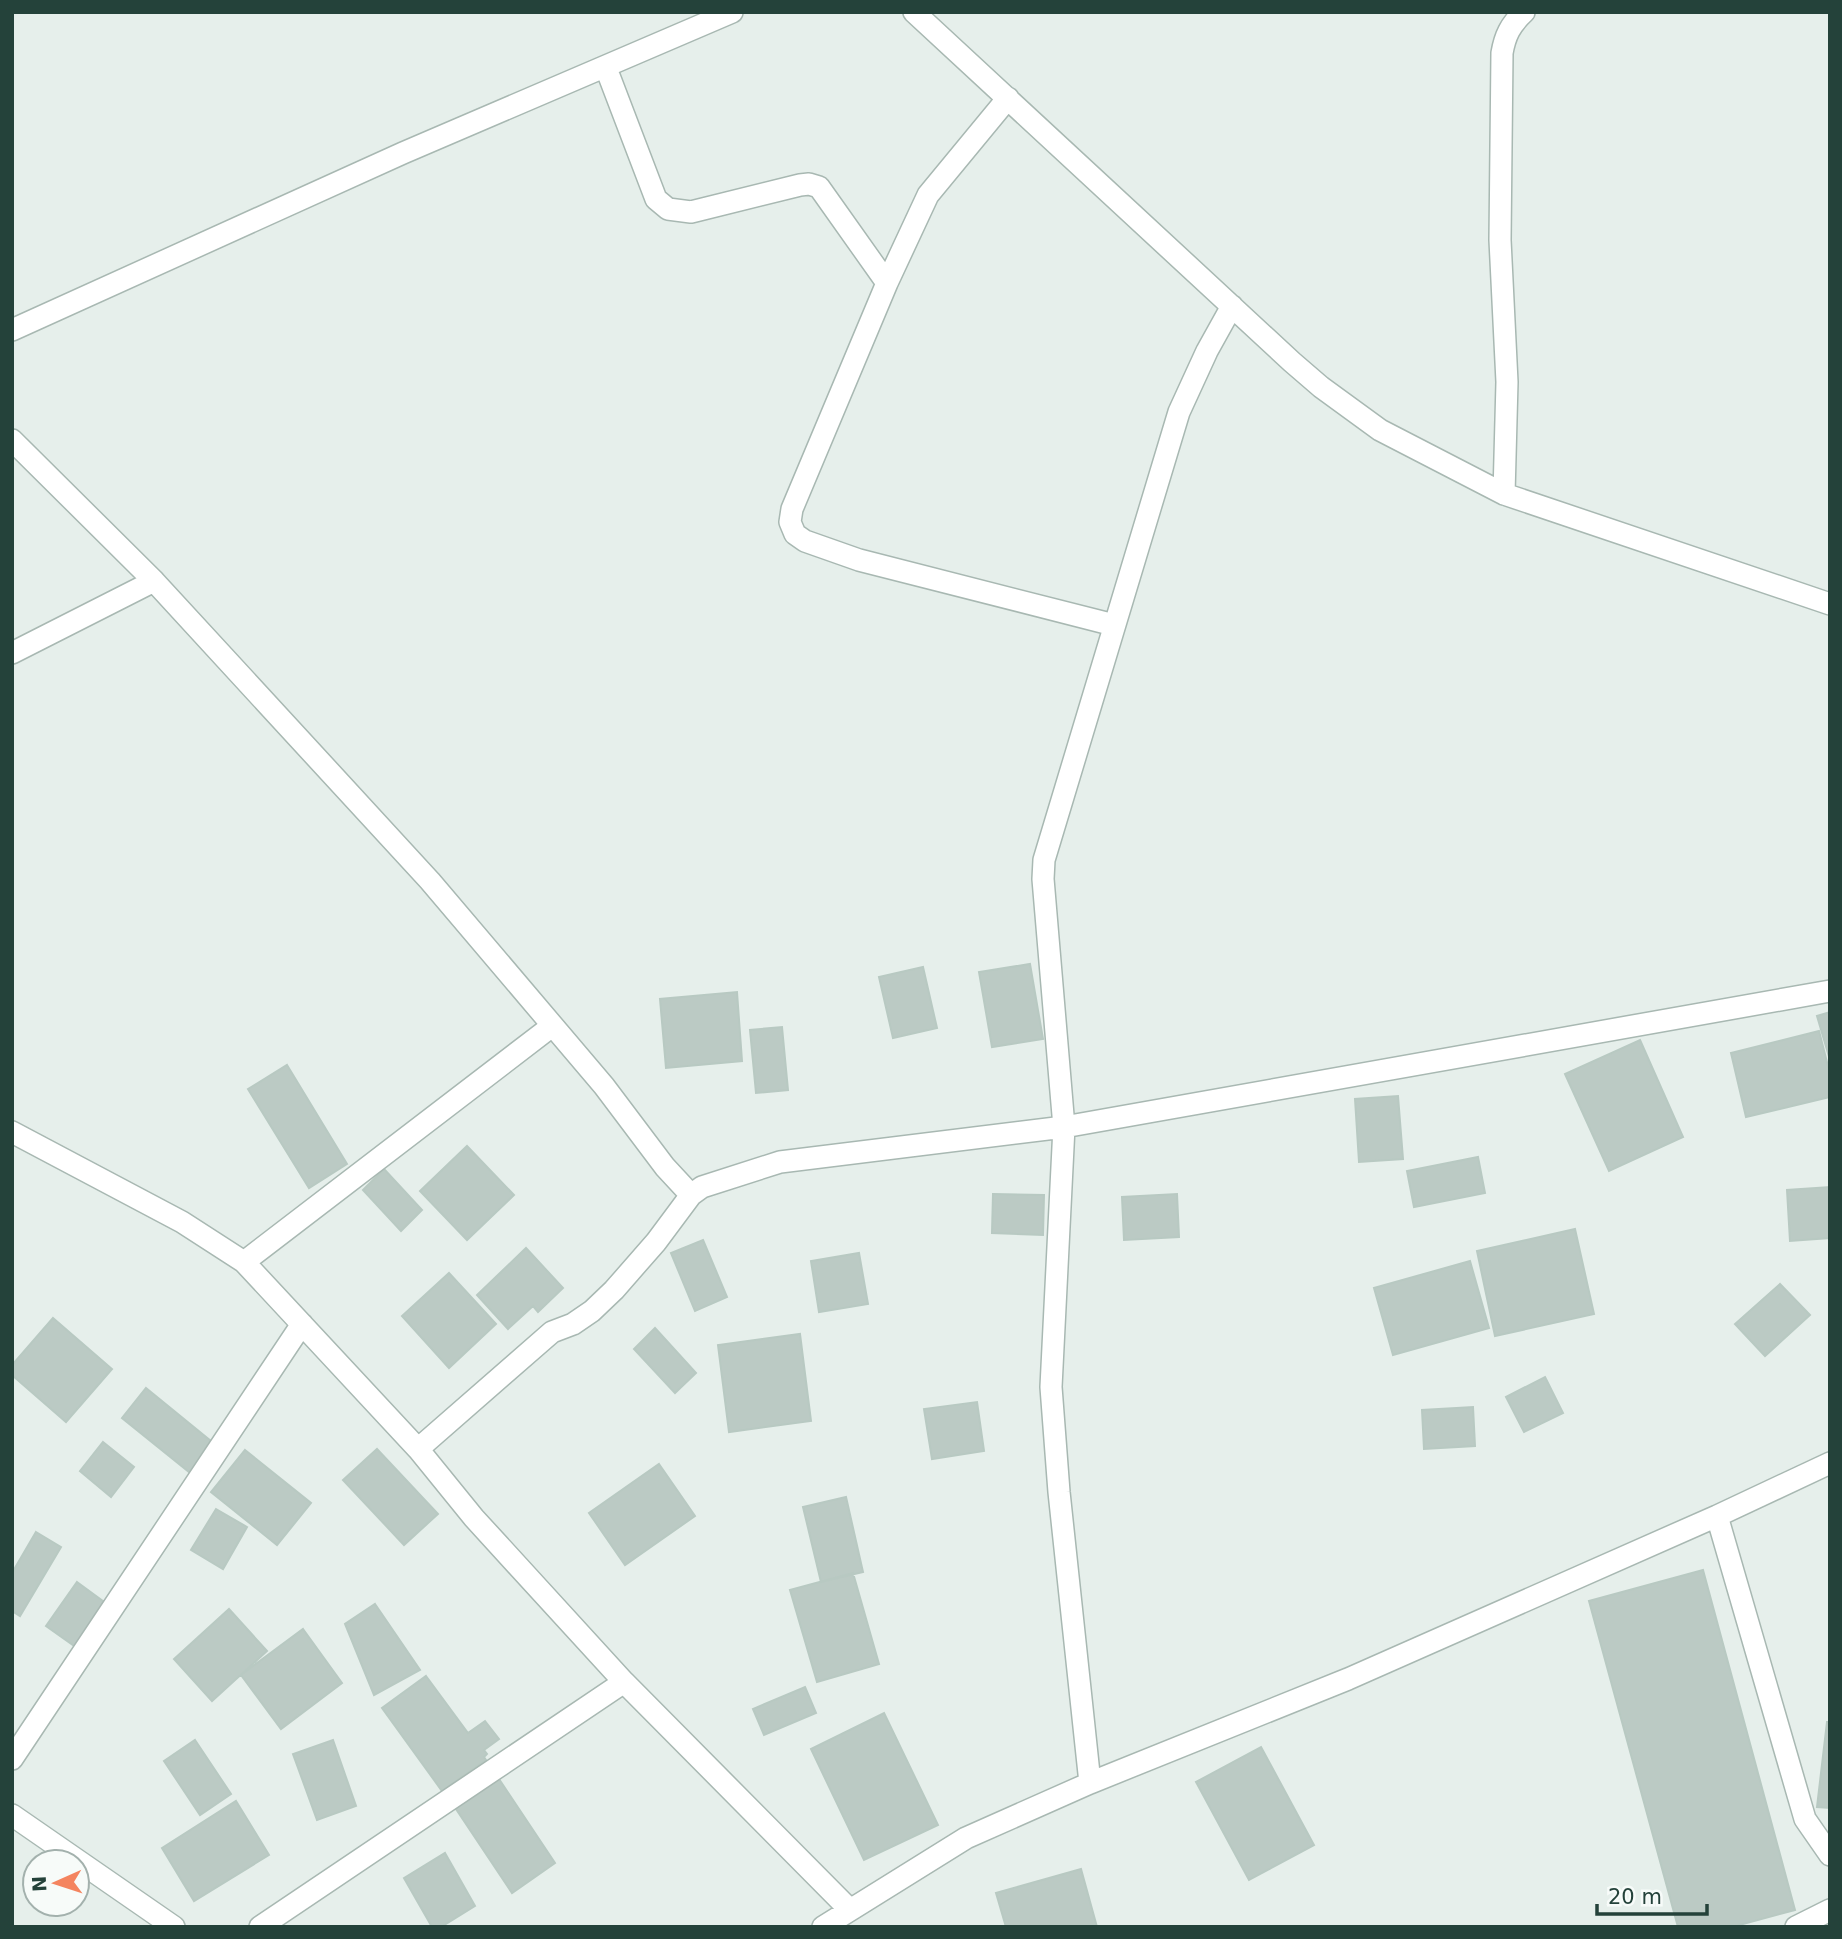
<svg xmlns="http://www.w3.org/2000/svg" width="1842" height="1939" viewBox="0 0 1842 1939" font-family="'DejaVu Sans',sans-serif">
  <rect width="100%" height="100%" fill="#e6efeb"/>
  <path fill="#bbcac4" stroke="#b8c9c2" stroke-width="2" d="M1030,964L1043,1039L992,1047L979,972Z
    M923,967L937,1028L893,1038L879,977Z
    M737,992L742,1061L666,1068L660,999Z
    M1830,1012V1060L1817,1016Z
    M782,1027L788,1090L756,1093L750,1030Z
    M1819,1031L1830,1074V1097L1746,1117L1731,1053Z
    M1640,1040L1683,1137L1609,1171L1565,1074Z
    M287,1065L347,1164L309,1188L248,1089Z
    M1398,1096L1403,1159L1359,1162L1355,1099Z
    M467,1146L514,1195L467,1240L420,1191Z
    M1478,1157L1485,1193L1414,1207L1407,1171Z
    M384,1169L422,1210L401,1231L363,1190Z
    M1830,1187V1238L1790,1241L1787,1190Z
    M993,1194L1044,1195L1043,1235L992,1233Z
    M1177,1194L1179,1237L1124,1240L1122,1197Z
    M1575,1229L1594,1314L1495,1336L1477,1251Z
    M703,1240L727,1297L695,1311L671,1253Z
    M526,1248L563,1288L538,1312L533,1306L508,1329L477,1295Z
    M859,1253L868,1304L819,1312L811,1261Z
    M1470,1261L1489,1328L1393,1355L1374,1288Z
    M449,1273L496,1324L449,1368L402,1316Z
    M1780,1284L1810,1315L1765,1356L1735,1324Z
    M53,1318L112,1369L66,1422L12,1375V1365Z
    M655,1328L696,1373L675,1393L634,1349Z
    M800,1334L811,1421L729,1432L718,1345Z
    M1545,1377L1563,1413L1524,1432L1506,1397Z
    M146,1388L217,1446L194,1476L122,1418Z
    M977,1402L984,1451L932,1459L924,1409Z
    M1473,1407L1475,1446L1424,1449L1422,1410Z
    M103,1442L134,1467L111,1497L80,1471Z
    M377,1449L438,1514L404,1545L343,1480Z
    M245,1450L311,1503L277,1545L211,1492Z
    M659,1464L695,1516L625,1565L589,1513Z
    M846,1497L863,1572L821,1582L803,1507Z
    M216,1509L247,1527L223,1569L191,1550Z
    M36,1532L61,1547L20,1616L12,1611V1573Z
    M1703,1570L1795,1910L1732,1927H1678L1589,1601Z
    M853,1573L879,1664L817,1682L790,1590Z
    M77,1582L111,1607L80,1650L46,1626Z
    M375,1604L420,1670L374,1695L345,1624Z
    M229,1609L267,1651L212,1701L174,1659Z
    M303,1629L342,1683L281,1729L241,1675Z
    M426,1676L468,1733L485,1721L499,1739L484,1750L487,1754L484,1757L486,1760L442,1791L382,1708Z
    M805,1687L816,1713L764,1735L753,1709Z
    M884,1713L938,1825L864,1860L811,1749Z
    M1827,1722H1830V1808L1817,1807Z
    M195,1740L231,1794L200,1815L164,1761Z
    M333,1740L356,1806L317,1820L293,1754Z
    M1261,1747L1314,1845L1249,1880L1196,1782Z
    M495,1773L555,1863L512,1893L452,1803Z
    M236,1801L269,1855L194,1901L162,1848Z
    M445,1853L475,1906L441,1927H432L404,1878Z
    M1081,1869L1097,1927H1006L996,1893Z"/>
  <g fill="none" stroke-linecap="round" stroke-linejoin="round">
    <g stroke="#a8b8b2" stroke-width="24">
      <path id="minor" d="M914,12L1292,362L1321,387L1380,430L1504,494L1830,604
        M606,68L656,199L668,209L691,212L800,185L809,184L819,187L887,283
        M1008,98L928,195L887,283L792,509L790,522L795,534L805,541L859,560L1114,625
        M12,330L403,153L732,12
        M12,440L154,581L430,881L604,1086L665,1167L691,1195
        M1504,494L1507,382L1500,240L1502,53C1505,36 1510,25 1524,12
        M12,653L154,581
        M12,1132L182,1222L244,1262L418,1449L474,1518L624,1682L850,1910
        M244,1262L552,1026
        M418,1449L552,1332L573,1324L592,1311L614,1290L656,1242L691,1195L702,1187L780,1162L1064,1127L1830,991
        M1717,1516L1805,1819L1830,1855
        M12,1759L302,1324
        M1090,1783L1059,1492L1051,1387L1064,1127L1043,879L1044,860L1179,412L1207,351L1232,306
        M12,1815L174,1927
        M260,1927L624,1682
        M823,1927L966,1838L1090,1783L1348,1679L1717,1516L1830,1463
        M1796,1927L1830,1910"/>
    </g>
    <use href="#minor" stroke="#fff" stroke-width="21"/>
  </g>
  <rect width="1842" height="1939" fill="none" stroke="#24423a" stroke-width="28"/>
  <g transform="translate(56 1883) rotate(267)"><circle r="33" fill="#f7fbf9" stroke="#a3b1ad" stroke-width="2"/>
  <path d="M0-5L12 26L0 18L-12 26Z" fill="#f4845f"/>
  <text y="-10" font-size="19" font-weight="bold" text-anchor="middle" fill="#24423a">N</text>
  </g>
  <path d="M1597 1904v10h110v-10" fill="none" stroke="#24423a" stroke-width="3.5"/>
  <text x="1608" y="1904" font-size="21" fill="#24423a" stroke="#f7fbf9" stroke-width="5" paint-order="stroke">20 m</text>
</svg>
